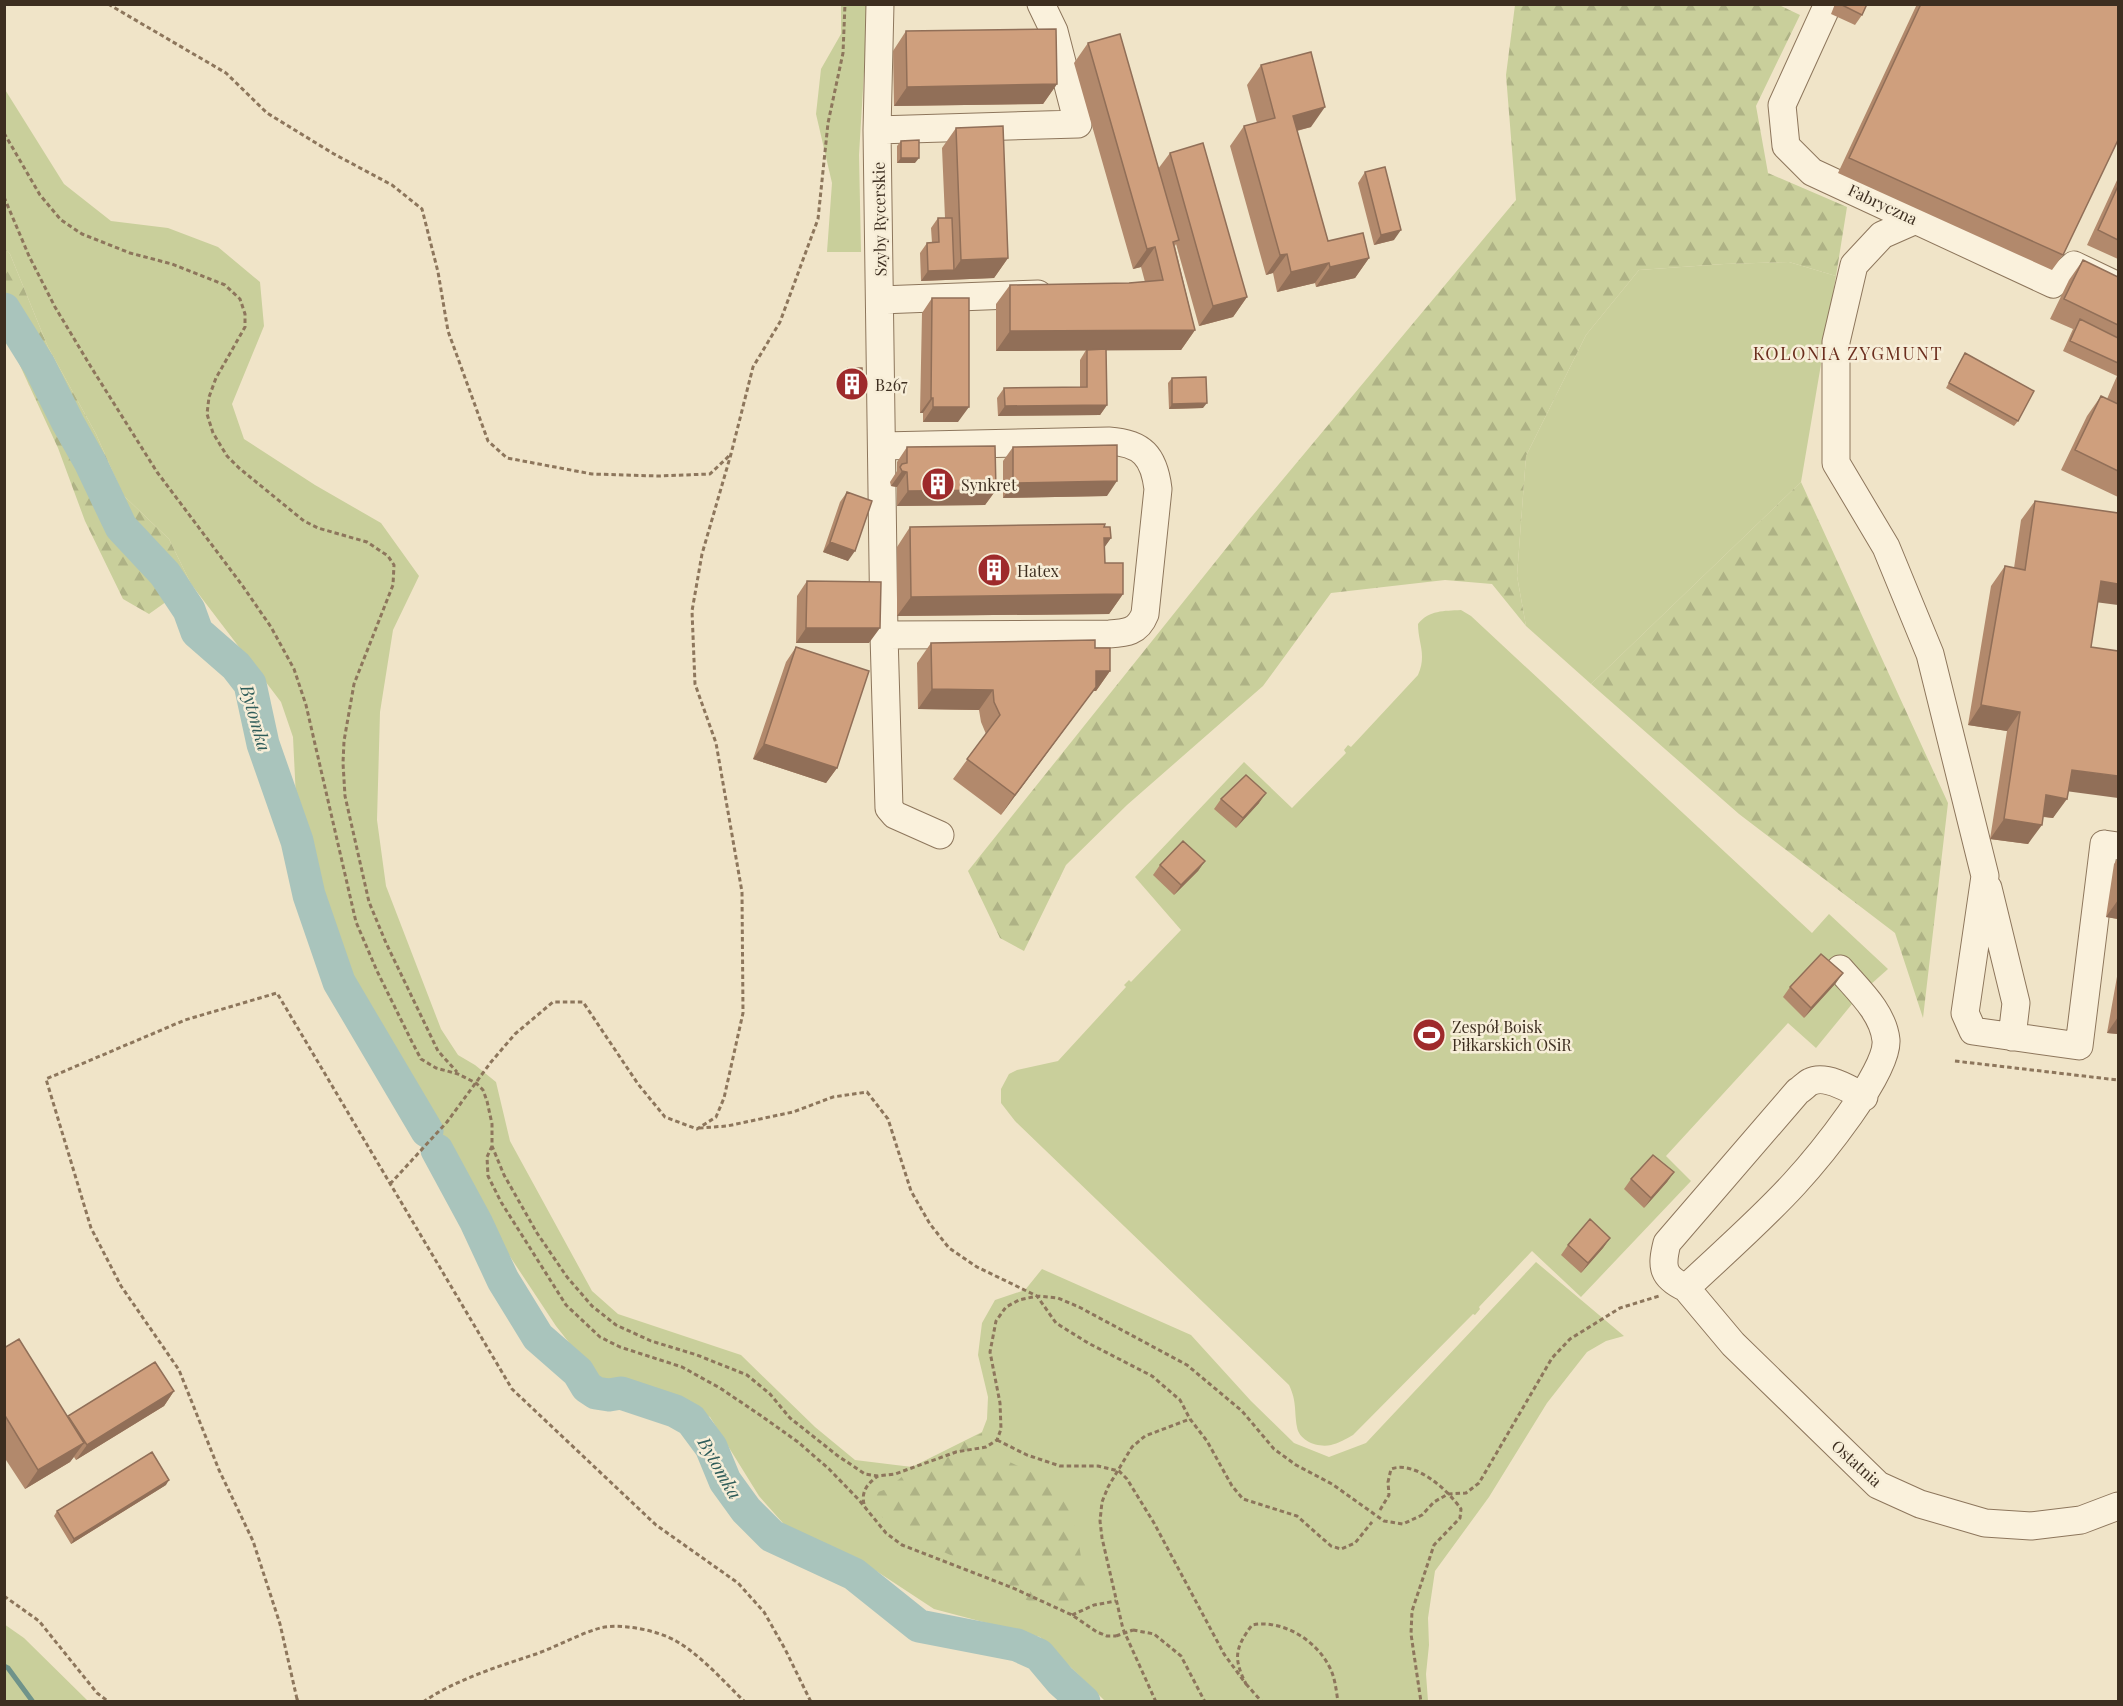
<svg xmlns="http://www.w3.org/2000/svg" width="2123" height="1706" viewBox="0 0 2123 1706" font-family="'Playfair Display',serif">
  <defs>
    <pattern id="forest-firs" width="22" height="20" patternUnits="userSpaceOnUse" patternTransform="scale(1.5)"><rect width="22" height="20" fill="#c9cf9b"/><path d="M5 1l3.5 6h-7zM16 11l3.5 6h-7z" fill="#aeb285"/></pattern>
  </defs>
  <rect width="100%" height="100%" fill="#f0e4c8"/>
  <path fill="#c9cf9b" d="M841,5H868L859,155L861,252H827L832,183L816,114L821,69L841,34Z
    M4,88L64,184L111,221L168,228L218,247L260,282L264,326L232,404L244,439L315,485L381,523L419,576L393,630L380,712L377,820L386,886L441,1029L458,1055L475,1065L496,1082L510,1141L592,1291L618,1314L741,1355L815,1427L855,1460L912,1467L982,1432L987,1419L988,1397L978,1355L982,1323L995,1300L1025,1290L1042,1269L1191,1335L1251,1401L1294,1443L1329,1457L1366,1443L1536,1262L1624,1336L1606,1341L1587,1352L1547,1403L1489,1497L1435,1571L1428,1618L1429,1645L1426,1674L1428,1701H1105L1040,1637L934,1609L855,1557L790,1531L759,1496L710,1417L640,1383L597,1378L556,1326L503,1246L452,1152L348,978L296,798L293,737L281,702L191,584L169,539L123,495L96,434L48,347L10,254L5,248Z
    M1789,262L1836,276L1801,482L1591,684L1526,626L1517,576L1526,456L1586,335L1639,270L1724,264Z
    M1461,610L1471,616L1812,933L1829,914L1888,969L1861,993L1816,1048L1788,1023L1666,1156L1691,1181L1581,1297L1532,1251L1479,1307L1480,1309L1475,1315L1473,1314L1353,1435C1346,1439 1339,1443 1331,1445C1318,1448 1299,1441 1297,1427C1294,1410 1297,1402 1289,1385L1015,1121L1001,1103V1089L1009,1074L1017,1070L1058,1061L1126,987L1124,985L1129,980L1131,982L1181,930L1135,877L1244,762L1292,808L1346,753L1344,750L1348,745L1351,747L1418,675C1427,655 1418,643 1418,624C1429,610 1444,611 1461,610Z
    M4,1624L24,1638L88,1701H5Z"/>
  <path fill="url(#forest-firs)" d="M1779,5L1800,15L1756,106L1768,173L1847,207L1836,276L1789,262L1724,264L1639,270L1586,335L1526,456L1517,576L1526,626L1492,584L1445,580L1331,593L1263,686L1127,805L1066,865L1024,951L1000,938L968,871L1248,521L1516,200L1506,75L1515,5Z
    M5,248L10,254L48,347L96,434L123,495L169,539L191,584L149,614L123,599L85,521L58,448L5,333Z
    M1801,482L1948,803L1923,1018L1895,933L1739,814L1591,684Z
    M982,1433L983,1449L1051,1482L1068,1505L1077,1533L1084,1575L1092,1594C1068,1625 1021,1597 993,1586C986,1563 939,1553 919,1541C914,1538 911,1532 906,1529C891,1519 883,1522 871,1507L873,1494L889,1488L913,1467Z"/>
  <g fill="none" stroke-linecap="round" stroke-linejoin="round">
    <path stroke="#6f938a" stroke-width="5" d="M4,1666L8,1668L33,1702"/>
    <path stroke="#a9c4bc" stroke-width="33" d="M4,309L39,365L68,423L90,462L121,527L165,574L189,610L197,632L236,666L250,684L263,744L297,841L309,895L339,982L427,1131
      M437,1150L476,1222L503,1280L538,1337L578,1372L587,1387L596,1393L609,1395L621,1393L675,1411L691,1420L711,1447L725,1481L746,1510L772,1536L854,1574L919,1626L1017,1645L1039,1655L1060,1680L1084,1702"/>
    <g stroke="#8d765c" stroke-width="29">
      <path id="minor" d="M880,4L877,130L884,635L1109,634C1126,633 1138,632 1145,614L1158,489C1154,456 1142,443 1109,441L882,446
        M1828,4L1782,105L1786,146L1812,172L2053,284L2074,265L2118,286
        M877,130L1078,124L1054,31L1041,4
        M1916,220L1882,235L1854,265L1836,342V463L1886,547L1930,654L1985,876L1965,1013L1973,1031L2079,1046L2104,844L2118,846
        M880,300L1038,294
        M884,635L889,808L895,815L940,835
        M1988,888L2016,1003L2012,1037
        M1840,969C1858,990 1883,1012 1886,1040C1889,1072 1817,1159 1794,1184C1760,1221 1722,1254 1686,1288C1662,1277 1661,1267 1667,1243L1798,1091C1802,1089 1806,1084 1810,1082C1825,1074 1850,1089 1864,1097
        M1686,1288L1733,1344L1878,1485L1920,1504L1985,1523L2031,1526L2081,1520L2118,1506"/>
    </g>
    <path stroke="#8d765c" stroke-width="3" stroke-dasharray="4.5 3" stroke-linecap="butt" d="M108,4L226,73L267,113L334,154L392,185L422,209L438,272L448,331L488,441L507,458L592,474L658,476L710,474L730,455
      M4,133L40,195L61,220L82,234L130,253L172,264L225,285L240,299L245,314V327L216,378L209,397L207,414L213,433L227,456L239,468L304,521L318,528L367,542L388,556L394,565L393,585L354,684L344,741L343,763L345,796L369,902L386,943L438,1051L457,1072
      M4,197L29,256L55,307L91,367L157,472L242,585L271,627L294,669L306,705L356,922L377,971L412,1042L421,1059L436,1068L458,1074L476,1083L483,1090L487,1101L492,1124V1146L504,1175L537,1233L567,1277L592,1306L616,1325L651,1341L697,1355L747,1375L770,1394L790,1418L838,1456L865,1474L878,1476L895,1474L956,1452L986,1447L997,1440L1001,1429L1000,1403L990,1352L996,1321L1006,1307L1019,1300L1037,1296L1058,1298L1079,1307L1187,1365L1242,1411L1274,1449L1296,1465L1332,1484L1384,1521L1403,1524L1422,1515L1434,1502L1448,1494L1466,1493L1479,1483L1552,1358L1570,1339L1620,1308L1659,1296
      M1955,1061L2118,1080
      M699,1128L727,1126L793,1112L833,1097L867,1092L888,1119L911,1191L930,1224L949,1248L977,1267L1037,1296L1056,1323L1088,1343L1152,1376L1180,1400L1190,1419L1207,1441L1232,1486L1243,1499L1297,1516L1331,1546L1341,1549L1355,1543L1372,1522
      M492,1146L487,1157L488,1176L501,1202L566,1305L600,1337L620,1347L682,1367L720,1388L760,1415L798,1442L829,1469L859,1500L886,1533L902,1545L1013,1588L1072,1615L1097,1632L1107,1636H1116
      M390,1184L447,1122L491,1062L515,1034L553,1002H583L638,1084L665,1117L697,1129L716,1117L724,1098L743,1013L742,892L716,743L695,684L692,611L702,554L731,454L753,367L780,322L818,219L828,123L843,53L845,4
      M997,1440L1027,1455L1060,1466H1098L1119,1471L1127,1479L1154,1523L1224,1654L1246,1684C1233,1658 1235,1648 1252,1625C1281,1619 1315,1639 1329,1666C1335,1677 1336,1689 1338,1702
      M864,1504C861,1491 868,1483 878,1476
      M1380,1510L1389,1495L1388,1482L1391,1469C1415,1460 1448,1490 1461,1509L1460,1518L1434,1545L1412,1611L1411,1634L1421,1702
      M4,1596L39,1621L97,1693L109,1702
      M1072,1615L1094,1605L1116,1601
      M1133,1630L1154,1634L1181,1656L1205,1702
      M1246,1684L1262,1702
      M297,1699L280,1624L253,1541L219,1470L179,1370L121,1286L91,1228L46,1079L185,1020L277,993L512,1389L656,1525L738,1583L764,1612L785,1649L811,1702
      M298,1702L297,1699L300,1702
      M423,1702C457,1679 497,1667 536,1654C558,1646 579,1634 600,1628C621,1623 657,1630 676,1641C702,1656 723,1681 745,1702
      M1156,1702L1123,1629L1102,1538L1100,1521L1102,1502L1108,1487L1132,1447L1145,1436L1190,1419"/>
    <use href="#minor" stroke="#faf1dc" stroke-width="27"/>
    <path stroke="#8d765c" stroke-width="3" stroke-dasharray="4.5 3" stroke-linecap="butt" d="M1116,1636L1133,1630"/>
  </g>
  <path fill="#b2896c" d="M1835,4H1867L1862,15L1855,25L1831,14Z
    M1917,4H2118L2063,255L2052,270L1838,173Z
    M906,31L1057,84L1043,104L894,106L893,51Z
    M1088,43L1158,169L1170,153L1247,297L1233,317L1199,326L1176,244L1175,246L1195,330L1181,350H1106L1107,405L1100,415L998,416L997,398L1004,388L1080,387V360L1086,350L996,351V304L1010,285L1129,283L1145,282L1141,267L1133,269L1074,63Z
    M1261,65L1311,127L1297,131L1328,241L1369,258L1355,278L1316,287L1315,283L1277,292L1273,273L1266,275L1230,146L1244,126L1257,123L1247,85Z
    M956,128L1008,258L994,278L921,281L920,253L927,243H932L931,228L938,218H945L942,148Z
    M901,141L915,163H897V146Z
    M1365,172L1394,240L1374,245L1358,183Z
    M2118,178V259L2087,245Z
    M2083,260L2118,277V497L2061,470L2087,416L2101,396L2107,399L2117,376L2063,351L2073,329L2050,319L2069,280Z
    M932,298L958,422H923V413H920L922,313Z
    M1965,353L2018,421L2014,426L1946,388Z
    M848,368L859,394H845V373Z
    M1172,378L1203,408L1169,409L1168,383Z
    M907,447L996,490L985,505L897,506V487L891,486L890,482L897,471V462Z
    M1013,447L1107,496L1003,498V461Z
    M847,492L848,561L823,552L840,502Z
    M2035,501L2098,602L2068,791L2053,818L2043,817L2028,844L1990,839L2007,731L1968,725L1991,586L2005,566L2014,568L2021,520Z
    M910,527H1104L1111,538L1104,547L1105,563L1123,594L1109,614L897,616V547Z
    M807,581L869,643H796L797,596Z
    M931,643L1095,648L1110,671L1096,691H1093L1001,815L953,779L986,734L981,722L979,710L918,709L917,663Z
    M796,647L837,768L826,783L753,759L786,662Z
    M1221,799L1259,803L1236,828L1214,809Z
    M2118,858V919L2106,917L2114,864Z
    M1205,861L1198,871L1174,895L1153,875L1160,865Z
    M2118,971V1034L2107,1033Z
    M1836,983L1804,1018L1783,997L1790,987Z
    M1674,1172L1667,1182L1644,1208L1624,1189L1631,1179Z
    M1610,1238L1603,1248L1581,1273L1561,1255L1568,1245Z
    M4,1348L68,1417L174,1391L164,1406L76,1460L74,1457L70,1462L25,1489L4,1457Z
    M166,1485L71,1544L54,1516L57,1511Z"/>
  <path fill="#916f58" d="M1057,84L1043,104L894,106L907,87Z
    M1325,107L1311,127L1279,135L1293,116Z
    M901,158H919L915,163H897Z
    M1401,230L1394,240L1374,245L1381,235Z
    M1155,247L1141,267L1133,269L1147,249Z
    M1287,254L1273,273L1266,275L1280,255Z
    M1008,258L994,278L921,281L928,271L954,270L961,260Z
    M1369,258L1355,278L1316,287L1330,267Z
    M1329,263L1315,283L1277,292L1291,272Z
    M1247,297L1233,317L1199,326L1213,306Z
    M1195,330L1181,350L996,351L1010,331Z
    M849,389H863L859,394H845Z
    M931,398H933L923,413H920Z
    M1207,403L1203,408L1169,409L1172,404Z
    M1107,405L1100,415L998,416L1005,406Z
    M933,407H969L958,422H923Z
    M902,471L907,472L897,487L891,486Z
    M1117,481L1107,496L1003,498L1013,483Z
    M996,490L985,505L897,506L908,491Z
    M1104,538H1111L1097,558Z
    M830,542L855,551L848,561L823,552Z
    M2101,581L2118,584V605L2087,601Z
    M1123,594L1109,614L897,616L911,597Z
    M806,628H880L869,643H796Z
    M1096,671H1110L1096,691H1093L1001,815Z
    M932,689L993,690L979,710L918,709Z
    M1981,705L2020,712L2007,731L1968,725Z
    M764,744L837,768L826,783L753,759Z
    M2072,770L2118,776V798L2058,790Z
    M1266,793L1259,803L1236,828L1243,818Z
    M2046,795L2067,799L2053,818L2032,815Z
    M2004,819L2042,825L2028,844L1990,839Z
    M1205,861L1198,871L1174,895L1181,885Z
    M2118,900V919L2106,917Z
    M1843,973L1836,983L1804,1018L1811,1008Z
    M2118,1017V1034L2107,1033Z
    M1674,1172L1667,1182L1644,1208L1651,1198Z
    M1610,1238L1603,1248L1581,1273L1588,1263Z
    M174,1391L164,1406L76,1460L87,1445Z
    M84,1443L70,1462L25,1489L38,1470Z
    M169,1480L166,1485L71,1544L74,1539Z"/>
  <path fill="#cf9f7d" stroke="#916f58" stroke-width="1.5" d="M1840,4H1867L1862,15Z
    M1921,4H2118V140L2063,255L1849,158Z
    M1056,29L1057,84L907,87L906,31Z
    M1120,34L1179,240L1173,242L1195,330L1010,331V285L1129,283L1163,280L1155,247L1147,249L1088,43Z
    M1311,52L1325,107L1293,116L1328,241L1363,233L1369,258L1330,267L1329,263L1291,272L1287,254L1280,255L1244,126L1275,118L1261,65Z
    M1003,126L1008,258L961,260L956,128Z
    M919,140V158H901V141Z
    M1203,143L1247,297L1213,306L1170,153Z
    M1385,167L1401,230L1381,235L1365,172Z
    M2118,186V240L2098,230Z
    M938,218H952L954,270L928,271L927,243L939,242Z
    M2083,260L2118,277V325L2064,299Z
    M932,298H969V407H933V398H931Z
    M2080,319L2118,338V363L2070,341Z
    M1106,349L1107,405L1005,406L1004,388L1087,387V350Z
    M1965,353L2034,391L2018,421L1949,383Z
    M848,368H862L863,389H849Z
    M1206,377L1207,403L1172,404V378Z
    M2101,396L2118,404V471L2075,450Z
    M1117,445V481L1013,483V447Z
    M995,446L996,490L908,491L907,472L902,471L900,467L902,464L907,463V447Z
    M847,492L872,501L855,551L830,542Z
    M2035,501L2118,513V584L2101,581L2091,647L2118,651V776L2072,770L2067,799L2046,795L2042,825L2004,819L2020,712L1981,705L2005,566L2025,570Z
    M1105,524L1104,527H1110L1111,538H1104L1105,563H1123V594L911,597L910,527Z
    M807,581L881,582L880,628H806Z
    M1095,640V648H1110V671H1096V687L1015,795L967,759L1000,715L994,702L993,690L932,689L931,643Z
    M796,647L869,671L837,768L764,744Z
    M1246,775L1266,793L1243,818L1221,799Z
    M1183,841L1205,861L1181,885L1160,865Z
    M1821,954L1843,973L1811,1008L1790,987Z
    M1653,1155L1674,1172L1651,1198L1631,1179Z
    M1590,1219L1610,1238L1588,1263L1568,1245Z
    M19,1339L84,1443L38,1470L4,1414V1348Z
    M155,1362L174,1391L87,1445L68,1416Z
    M152,1452L169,1480L74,1539L57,1511Z"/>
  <defs>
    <g id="building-disc" transform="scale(1.725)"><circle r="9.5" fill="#9e2a2b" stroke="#f7eed8"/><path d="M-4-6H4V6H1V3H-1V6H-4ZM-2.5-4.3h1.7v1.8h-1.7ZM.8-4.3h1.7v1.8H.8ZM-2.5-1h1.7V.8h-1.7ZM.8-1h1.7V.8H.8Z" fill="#fff"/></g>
    <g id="stadium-disc" transform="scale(1.725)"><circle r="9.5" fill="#9e2a2b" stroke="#f7eed8"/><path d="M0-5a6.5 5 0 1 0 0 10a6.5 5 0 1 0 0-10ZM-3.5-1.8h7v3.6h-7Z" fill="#fff"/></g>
  </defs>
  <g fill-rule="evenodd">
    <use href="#building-disc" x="852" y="384"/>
    <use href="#building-disc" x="938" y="484"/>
    <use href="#building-disc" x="994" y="570"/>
    <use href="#stadium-disc" x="1429" y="1035"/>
  </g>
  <g text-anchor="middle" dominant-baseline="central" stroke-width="5" stroke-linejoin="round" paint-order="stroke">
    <g font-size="16" fill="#3d2e20" stroke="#f7eed8">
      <text transform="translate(1883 204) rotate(25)">Fabryczna</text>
      <text transform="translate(879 219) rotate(-91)">Szyby Rycerskie</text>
      <text transform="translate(1857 1463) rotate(42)">Ostatnia</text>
    </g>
    <g font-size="16" fill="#3d2e20" stroke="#f7eed8" text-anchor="start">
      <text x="875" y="384">B267</text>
      <text x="961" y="484">Synkret</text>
      <text x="1017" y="570">Hatex</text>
      <text x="1452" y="1026">Zespół Boisk<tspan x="1452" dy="18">Piłkarskich OSiR</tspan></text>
    </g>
    <g font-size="18" letter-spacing="1.5" fill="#6b2e1e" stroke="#f7eed8">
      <text x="1848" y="353">KOLONIA ZYGMUNT</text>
    </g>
    <g font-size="18" font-style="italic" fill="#2f5d5a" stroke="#f7eed8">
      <text transform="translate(256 718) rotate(74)">Bytomka</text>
      <text transform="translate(720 1468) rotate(60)">Bytomka</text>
    </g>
  </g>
  <rect width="2123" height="1706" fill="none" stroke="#3d2e20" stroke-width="12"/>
</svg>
